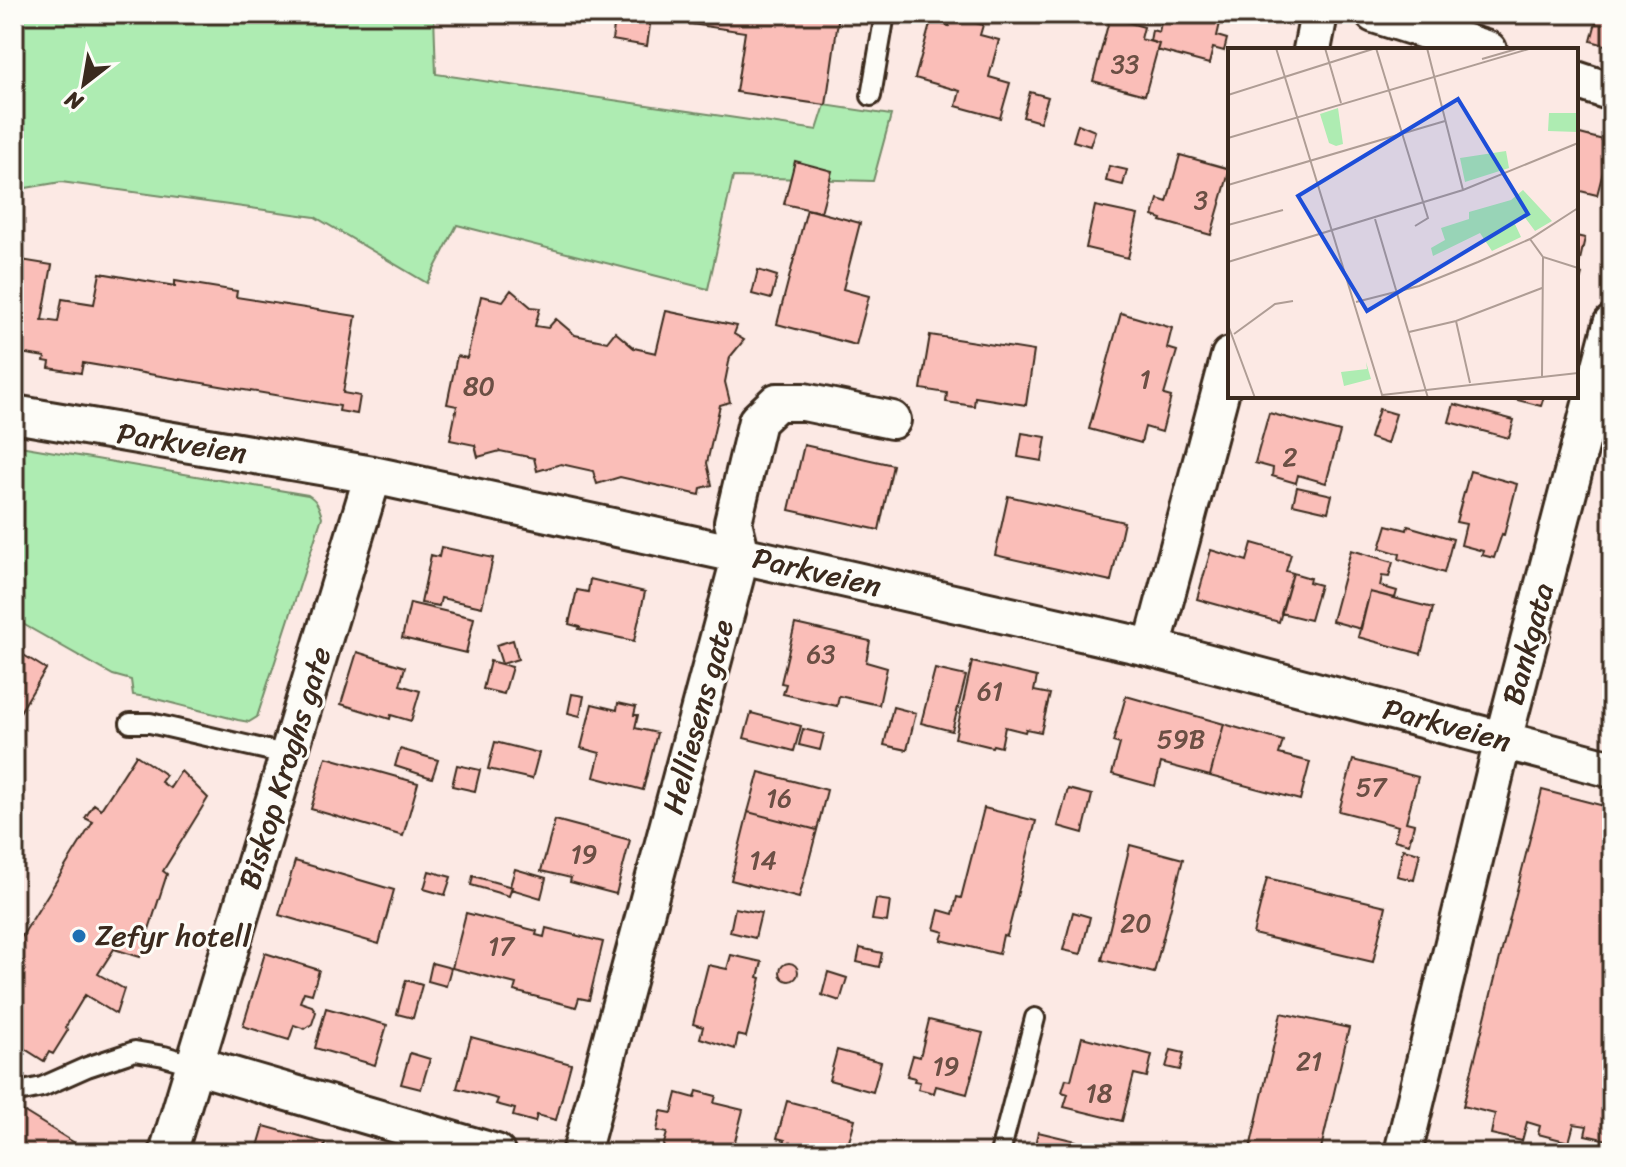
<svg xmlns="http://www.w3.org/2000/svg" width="1626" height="1167" viewBox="0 0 1626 1167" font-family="Sriracha,sans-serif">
  <rect width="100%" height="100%" fill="#fce9e4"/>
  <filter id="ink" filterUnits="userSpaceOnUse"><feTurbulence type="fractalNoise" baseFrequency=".0125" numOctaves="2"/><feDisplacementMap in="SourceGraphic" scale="16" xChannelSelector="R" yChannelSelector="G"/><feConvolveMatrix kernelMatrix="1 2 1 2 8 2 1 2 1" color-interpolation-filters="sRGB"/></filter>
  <g filter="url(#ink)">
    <path fill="#aeecb2" stroke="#748b68" stroke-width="2" d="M14,14H434L436,74L817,130L825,105L891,115L873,181L733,177L708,289L457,225L427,283L315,217L61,182L14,190Z
      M14,445L308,495C317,500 319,507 322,517L257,717L249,722L238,720L152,698L133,695L131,680L113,675L14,619Z"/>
    <path fill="#fabeb8" stroke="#3b2a1e" stroke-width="2" d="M616,14H839L826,105L736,92L745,32L651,18L647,46L612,40Z
      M1180,14H1203L1221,19L1217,36L1227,39L1224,51L1213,48L1209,64L1157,50L1159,44L1150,41L1152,30L1159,32L1162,18L1178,22Z
      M1612,14V47L1591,41L1596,22L1574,16L1572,22L1544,15Z
      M952,16L983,25L980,35L999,40L989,77L1010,83L1000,118L956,106L960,91L915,78L931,21L949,26Z
      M1110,17L1144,27L1141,39L1159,44L1145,95L1093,81Z
      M1030,92L1048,97L1040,122L1023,117Z
      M1078,124L1095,131L1090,146L1073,141Z
      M1576,133L1611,142L1597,195L1576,190Z
      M1180,155L1230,169L1211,235L1161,221L1162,219L1153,216L1158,199L1167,202Z
      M795,161L832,171L821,212L784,204Z
      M1109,166L1127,170L1123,185L1106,181Z
      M1095,206L1138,215L1128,258L1086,248Z
      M807,209L860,223L843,289L869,296L856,345L777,324Z
      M1576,236L1585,238L1577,273L1582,274L1577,294Z
      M14,255L22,256L21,260L52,265L42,320L58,322L62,299L94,304L100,273L175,286V281L237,291L236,297L356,316L343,393L360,396L357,414L339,411L340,406L83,363L81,373L49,368L50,362L44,361L45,357L14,352Z
      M758,270L777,276L771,299L752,294Z
      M511,290L531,307L540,308L535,326L548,328L556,319L575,335L607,342L615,332L634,348L656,353L666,311L737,326L734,334L744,340L730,357L725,382L730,402L720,405L707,463L712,485L701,488L700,495L620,477L597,484L593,471L561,464L537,471L534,458L500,451L478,457L475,445L450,440L457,406L447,404L457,356L467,358L481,296L503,301Z
      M1121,313L1172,328L1167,348L1177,351L1164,395L1171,397L1162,432L1145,427L1141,443L1089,429Z
      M930,335L1034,351L1026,405L975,397L974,406L946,402L947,393L921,389Z
      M1502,396H1544L1541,406Z
      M1454,404L1514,420L1509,438L1449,422Z
      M1379,409L1396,414L1387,444L1370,438Z
      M1269,413L1340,432L1326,483L1298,475L1296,483L1272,476L1273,468L1255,463Z
      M1022,433L1046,437L1042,461L1018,457Z
      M804,445L893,465L879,530L789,510Z
      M1470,471L1517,484L1504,535L1502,534L1494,558L1482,555L1483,551L1461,545L1466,524L1456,522Z
      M1297,487L1332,495L1328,512L1293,504Z
      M1008,496L1124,522L1111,581L995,555Z
      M1387,525L1407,530L1408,526L1453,539L1444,573L1399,559L1400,554L1380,548Z
      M1252,543L1291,554L1286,571L1293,573L1279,622L1197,599L1211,550L1247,561Z
      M441,547L493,558L482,607L441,598L439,606L421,603L431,555L439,557Z
      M1351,550L1393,562L1389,577L1382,576L1380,586L1397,591L1395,598L1370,592L1361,629L1332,621Z
      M1293,573L1310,578L1309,582L1320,585L1310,620L1281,613Z
      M590,579L645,592L634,641L579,629L580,627L569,624L577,590L588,592Z
      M1370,592L1433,608L1421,654L1358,637Z
      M410,603L474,618L466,653L402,638Z
      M795,624L870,641L866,662L887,668L879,705L839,696L837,706L783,694L786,684L781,683Z
      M513,640L518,659L502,664L496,645Z
      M14,649L46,669L14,722Z
      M357,652L405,667L400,685L420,691L411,721L391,715L390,719L341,704Z
      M490,661L512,667L504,694L483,689Z
      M972,662L1037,677L1034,691L1050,694L1041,732L1026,729L1025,732L1005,727L1001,747L993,745L992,747L955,738Z
      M935,669L966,676L952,731L921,723Z
      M572,694L584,696L580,716L568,713Z
      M1126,696L1224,724L1210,776L1161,763L1155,786L1112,774L1120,744L1113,742Z
      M618,703L636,707L634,715H638L635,728L657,733L643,790L594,777L600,753L581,748L592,704L617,710Z
      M893,707L916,713L907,750L884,745Z
      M751,713L801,726L794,751L744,738Z
      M1224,724L1283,741L1279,754L1310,762L1300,800L1210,776Z
      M803,729L824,734L820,750L799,745Z
      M495,742L539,753L532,779L488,769Z
      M400,749L438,760L432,778L395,766Z
      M136,755L166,775L161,782L170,788L181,771L208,798L163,871L167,874L140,957L114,949L98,974L124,989L116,1014L85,995L65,1028L68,1030L53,1054L49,1052L44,1061L14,1042V949L93,822L85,818L94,804L101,809Z
      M326,757L418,783L403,836L311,809Z
      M1353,760L1418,777L1406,822L1414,824L1409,844L1394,840L1398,826L1339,811Z
      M457,765L480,770L475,791L452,786Z
      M759,772L827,790L817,830L748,812Z
      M1068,789L1092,795L1083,833L1058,826Z
      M1542,790L1612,808V1141L1585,1135L1587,1126L1574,1124L1569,1142L1538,1134L1540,1126L1527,1122L1522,1141L1491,1134L1495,1114L1463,1106Z
      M984,808L1036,821L1007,936L1003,935L999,954L941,940L944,932L934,929L939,910L953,914L957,897L961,898Z
      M748,812L817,830L799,898L731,880Z
      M555,820L630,840L616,894L570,882L571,878L541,871Z
      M1130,845L1183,859L1154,973L1102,960Z
      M1403,849L1420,853L1414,880L1397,876Z
      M295,861L394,890L379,944L279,915Z
      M515,869L546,878L541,898L511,889L512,887L510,886Z
      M429,871L451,877L445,895L424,889Z
      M473,876L512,887L509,896L471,885Z
      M1267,878L1386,906L1373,962L1253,934Z
      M876,899L890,901L887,922L872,920Z
      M735,908L761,913L755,938L730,932Z
      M1073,912L1090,917L1081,954L1063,950Z
      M466,913L537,931L536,935L544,937L546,928L603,942L589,1000L579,998L576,1007L514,991L516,984L452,968Z
      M860,948L882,953L879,967L857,962Z
      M265,953L319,970L312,994L304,992L300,1002L312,1006L316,1012L312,1024L305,1029L294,1025L289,1040L243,1026Z
      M731,955L762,962L758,977L761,978L746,1037L738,1035L735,1049L700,1038L703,1027L693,1024L708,965L727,969Z
      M780 972a9 9 0 1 1 18 0a9 9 0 1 1-18 0Z
      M432,963L451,968L446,986L428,981Z
      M828,972L847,978L840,1001L822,995Z
      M406,980L422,985L413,1018L397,1014Z
      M326,1008L387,1025L375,1065L315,1048Z
      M1281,1013L1349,1028L1320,1153H1249Z
      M929,1020L983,1033L967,1094L936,1086L934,1093L918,1089L920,1082L914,1081L915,1078L907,1076L913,1055L920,1057Z
      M471,1037L571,1064L556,1120L537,1115L535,1122L513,1116L515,1109L496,1104L498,1099L457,1088Z
      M1082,1037L1152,1055L1147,1077L1134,1074L1122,1121L1064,1107L1068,1094L1062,1092L1066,1079L1071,1080Z
      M837,1050L881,1062L873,1092L829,1080Z
      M1171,1050L1184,1053L1180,1070L1166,1067Z
      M410,1053L430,1059L421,1089L401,1084Z
      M697,1091L716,1096L714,1103L743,1110L732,1153H685L663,1147L667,1133L657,1131L661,1111L672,1113L677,1093L695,1098Z
      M787,1101L855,1119L846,1153H781L785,1140L777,1138Z
      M18,1108L91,1153H14V1114Z
      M264,1126L325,1143L323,1153H256Z
      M1038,1132L1076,1141L1073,1153H1033Z"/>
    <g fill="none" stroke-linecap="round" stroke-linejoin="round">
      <g stroke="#3b2a1e" stroke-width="24">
        <path id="lane" d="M871,96L885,14
          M130,723H150L289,755
          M14,1093L42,1087L87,1067L135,1051L164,1056L195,1065
          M1000,1153L1035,1018"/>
      </g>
      <g stroke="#3b2a1e" stroke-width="42">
        <path id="street" d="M1374,14L1488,50
          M1312,50L1319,14
          M1576,80L1612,92
          M14,414L373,475L741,555L1152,648L1612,769
          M1152,648L1230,356
          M195,1065L496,1153
          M168,1153L373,475
          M581,1153L741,555L733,522L757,421L777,402H804L892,420
          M1403,1153L1503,740L1612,324"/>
      </g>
      <use href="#lane" stroke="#fdfcf7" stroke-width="18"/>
      <use href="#street" stroke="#fdfcf7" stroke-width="36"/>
    </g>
  </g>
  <circle fill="#1f6fb2" stroke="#fdfcf7" stroke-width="3" cx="79" cy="936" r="8"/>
  <g text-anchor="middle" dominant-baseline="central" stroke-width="6" stroke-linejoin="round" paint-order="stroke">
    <g font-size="26" fill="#6b4f44">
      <text x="1125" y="64">33</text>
      <text x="1201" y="200">3</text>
      <text x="1145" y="379">1</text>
      <text x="479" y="386">80</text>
      <text x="1290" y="457">2</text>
      <text x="821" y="654">63</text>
      <text x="990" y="691">61</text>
      <text x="1181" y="739">59B</text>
      <text x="1371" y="787">57</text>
      <text x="779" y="798">16</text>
      <text x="584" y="854">19</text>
      <text x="763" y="860">14</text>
      <text x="1136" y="923">20</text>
      <text x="501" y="946">17</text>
      <text x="1309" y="1061">21</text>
      <text x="946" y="1066">19</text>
      <text x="1099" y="1093">18</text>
    </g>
    <g font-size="30" fill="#3b2a1e" stroke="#fdfcf7">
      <text transform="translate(182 443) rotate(9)">Parkveien</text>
      <text transform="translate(817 572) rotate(13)">Parkveien</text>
      <text transform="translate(1528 644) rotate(-75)">Bankgata</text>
      <text transform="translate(698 717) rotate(-75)">Helliesens gate</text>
      <text transform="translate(1447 725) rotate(15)">Parkveien</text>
      <text transform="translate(285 768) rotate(-73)">Biskop Kroghs gate</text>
    </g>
    <g font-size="30" fill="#3b2a1e" stroke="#fdfcf7" text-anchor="start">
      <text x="95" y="936">Zefyr hotell</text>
    </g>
  </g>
  <g transform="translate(1228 48)">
    <rect width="350" height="350" fill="#fce9e4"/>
    <path d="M110,60L115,96L108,98L101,95L92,66ZM321,65H350V84L320,83ZM278,103L281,120L237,134L232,110ZM295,142L324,173L307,183L295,167L286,174L293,189L264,203L252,185L205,208L203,200L217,192L213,180L241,171V164L283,152ZM138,314L143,331L116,338L113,324L139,321Z" fill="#aeecb2"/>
    <path fill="none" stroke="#af9d95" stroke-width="2" d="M48,0L155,350M97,0L113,55M148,0L200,170L187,178M199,0L235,142M254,11L292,0M0,47L148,0M0,90L304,0M0,137L217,73M147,171L200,350M0,177L55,162M302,191L315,209L350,220M0,214L235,142L350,95M128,254L191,238L250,214L302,191L350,160M228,273L242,335M0,277L27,350M181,284L228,273L314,240M6,286L47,256L65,253M314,328L315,209M154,347L350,325"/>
    <path fill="#1d4ed8" fill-opacity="0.15" stroke="#1d4ed8" stroke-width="4" d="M230,51L300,166L139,263L70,148Z"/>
    <rect width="350" height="350" fill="none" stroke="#3b2a1e" stroke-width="4"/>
  </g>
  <rect width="1626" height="1167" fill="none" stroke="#fdfcf7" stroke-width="48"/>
  <rect x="24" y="24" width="1578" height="1119" fill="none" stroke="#3b2a1e" stroke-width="3" filter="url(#ink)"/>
  <g transform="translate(84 84) rotate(211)" stroke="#fdfcf7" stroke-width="6" paint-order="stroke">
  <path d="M0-6L14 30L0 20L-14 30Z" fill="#3b2a1e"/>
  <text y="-12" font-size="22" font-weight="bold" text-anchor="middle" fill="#3b2a1e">N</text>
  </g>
</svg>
